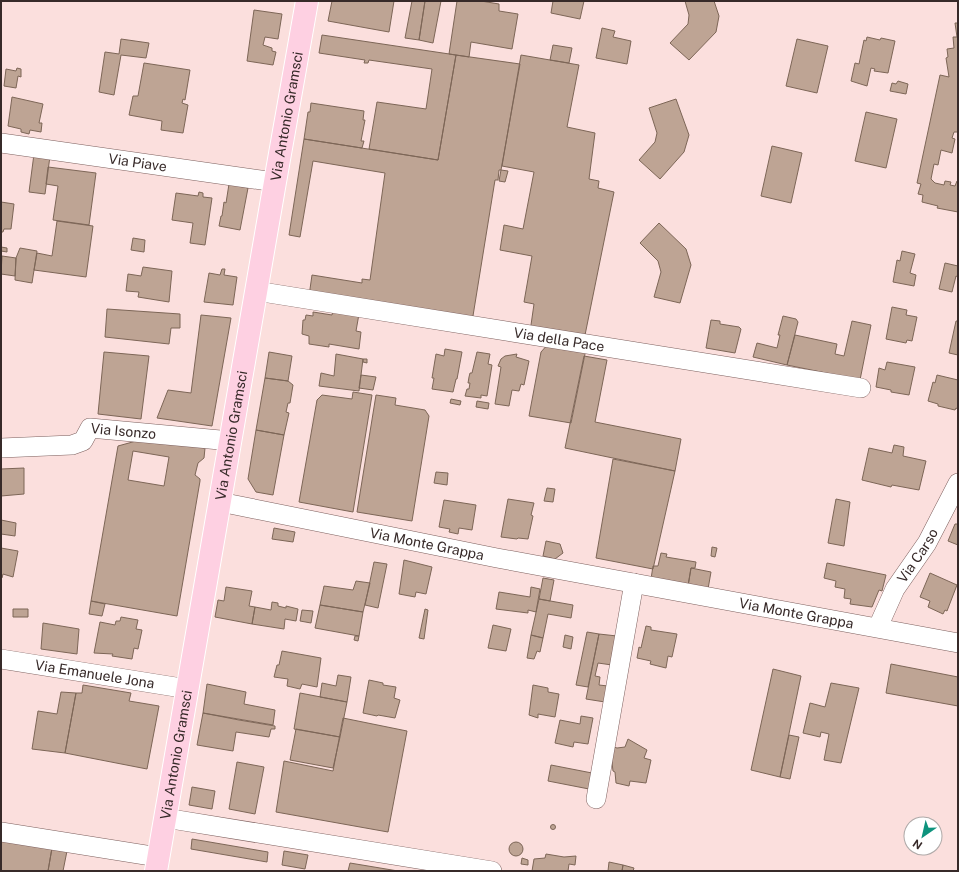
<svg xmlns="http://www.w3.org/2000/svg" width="959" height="872" viewBox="0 0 959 872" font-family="'Public Sans',sans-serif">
  <rect width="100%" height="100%" fill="#fbdfdd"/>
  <path fill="#bea494" stroke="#7d6657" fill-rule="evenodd" d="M332,1H394L389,32L328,21Z
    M412,1H425L419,40L405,38Z
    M425,1H441L433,43L419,40Z
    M457,1H481L499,4V11L518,14L512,49L471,42L469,57L449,54Z
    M553,1H584L580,19L551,13Z
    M685,1H714L719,16L716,32L689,60L670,43L688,24L689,15Z
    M254,10L282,14L278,39L265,37L263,45L272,48V51L276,52L273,65L247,61Z
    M955,23H958V132H954L952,138L955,139L952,153L941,150L938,165L934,164L931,179L935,183L944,185L945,181L951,182L950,185L955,186L957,181H958V212L937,208L938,206L922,202L923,195L918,194L921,184L917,183L940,75L949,77L946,58L948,57L947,49L954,48L953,37H957Z
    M602,28L615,31L613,37L631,41L627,64L596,58Z
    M322,35L456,55L438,160L369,149L377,102L426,109L432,69L369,60L368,63H364L365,60L319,53Z
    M867,37L880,40L881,38L895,41L888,73L874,71L875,69L871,68L867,86L851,81L855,63L859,64L864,40L866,41Z
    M121,39L149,43L146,58L121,55L114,95L99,92L105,52L119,54Z
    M797,39L828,46L817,93L786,86Z
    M553,45L572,48L569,63L550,60Z
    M456,55L520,64L501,170H499L498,180H495L472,322L309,296L312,275L362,283V279L370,280L385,173L313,161L300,237L289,235L304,139L438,160Z
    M521,55L579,65L567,127L595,133L589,179L599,181L598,188L614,192L584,340L530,332L534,304L524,302L532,256L500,250L504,225L523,229L534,172L502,166Z
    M144,63L190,70L185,100L183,99L182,103L188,105L183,133L161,130L162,121L129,115L133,96H138Z
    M17,68L21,69V77L18,76L16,88L4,86L6,69L16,71Z
    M898,81L908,84L906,94L890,91L892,83L896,84Z
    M12,97L43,104L39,123H42L41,132L30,130L29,134L21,132V129L8,126Z
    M676,99L689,135L684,152L660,179L639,160L655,142L657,133L649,108Z
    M311,103L364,111L363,120H365L361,141H364L362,148L304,139L308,112H310Z
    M866,112L897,119L886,168L855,161Z
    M772,146L802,153L791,203L761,196Z
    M34,154L50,156L45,194L29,192Z
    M48,167L96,173L89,225L53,220L58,186L46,184Z
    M501,170L508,171L505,182L499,181Z
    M229,184L248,188L240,230L219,226L221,216H222L224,202L226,203Z
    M199,192L203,193V197L212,198L205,245L190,243L193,223L172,220L176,193L198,196Z
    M1,202L14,204L11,229H4L3,232H1Z
    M57,221L93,226L86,277L34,270L37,253L52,256Z
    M659,223L686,249L691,265L680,303L654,297L661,272L658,261L640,243Z
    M133,238L145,240L144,252L131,250Z
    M1,247L7,248V252L1,251Z
    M20,248L37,251L32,283L15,280L16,258Z
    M902,251L915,254L910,273L916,275L914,286L893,282L897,260L900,261Z
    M2,256L16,258L15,276L1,274Z
    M945,263L958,266V277L956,276L952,292L939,289Z
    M143,267L172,271L169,302L138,297L139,292L126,291L128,274L141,276Z
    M222,269H225L224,275L237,277L233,305L204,302L209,273L220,275Z
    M892,307L907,310L906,315L917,317L912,341L907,340L906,343L886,339Z
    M107,309L180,314V328H171L169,344L105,337Z
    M333,310L359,314L356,331L361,332L359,349L329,344V347L309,344V336L302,334L303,320H305L306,315L313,316V312L332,315Z
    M201,315L231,318L212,426L157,418L168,390L191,393Z
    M783,316L796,319L798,322L787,365L753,357L757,343L777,348L780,335H778Z
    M711,320L720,321V324L739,327L741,329L735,353L706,348Z
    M852,321L871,325L860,380L787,365L795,335L837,344L835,354L844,356Z
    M956,321H958V355L949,353Z
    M549,343L586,349L571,423L529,416L541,352Z
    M445,349L462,352L457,379H456L453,392L432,389L434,378H432L436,354L444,356Z
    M104,352L149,356L141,419L98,414Z
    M269,352L292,356L288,381L265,378Z
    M477,352L490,354L488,364L492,365L487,396L481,395V398L465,396L467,389H469L470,383H468L469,377L470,373H472Z
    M336,354L363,359L359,391L319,386L321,373L334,376Z
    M517,354L516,357L529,361L524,385L521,384L519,391L512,390L509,406L495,404L501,367L498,366L501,359L505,356Z
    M584,356L607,360L595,422L681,439L675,471L565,448Z
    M363,359H367V363L363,362Z
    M887,362L915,367L909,395L891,392V390L876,387L879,368L885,370Z
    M361,375L376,377L373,390L359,388Z
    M937,375L958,380V409L956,408L955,410L938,406V404L928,401L933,382L935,383Z
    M265,378L288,381L293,385L290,403H288L286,412L289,413L284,435L256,430Z
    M353,392L372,395L353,512L299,502L317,400L322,395L352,399Z
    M376,395L396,398L395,405L425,410L429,416L412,521L357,512Z
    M451,399L461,401L460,405L450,403Z
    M477,401L489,403L488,409L476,407Z
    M256,430L284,435L273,495L256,492L248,479Z
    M147,438L205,448L204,458L198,463L195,475L200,479V481L177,616L91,601L118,446ZM133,451L169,457L164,486L128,480Z
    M894,445L904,447L903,456L926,461L919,490L892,485L891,487L862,480L869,448L892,453Z
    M613,459L675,471L653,569L596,558Z
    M24,468V494L1,496V469Z
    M436,472L448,473L447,485L434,483Z
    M547,488L555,489L553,502L544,501Z
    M508,499L534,503L531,515L533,516L528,539L518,538L517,539L501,537Z
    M836,499L850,502L844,546L828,543Z
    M444,500L476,505L472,530L459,528L458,534L449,532L450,529L439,527Z
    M1,520L16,523L15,536L1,534Z
    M955,524H958V545L948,541Z
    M274,528L295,532L293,542L272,539Z
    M546,541L560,544L563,553L555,559L543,556Z
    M712,547L717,548L715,557L711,556Z
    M1,548L18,551L13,577L3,574L2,578H1Z
    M661,553L667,554L666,557L696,562L695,568H691L688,586L651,579L653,566H658Z
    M404,560L432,567L426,594L416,592L415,597L399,594Z
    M374,562L387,564L378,608L365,605Z
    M827,563L886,575L882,591L879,590L872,607L850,604L851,599L844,598L845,589L835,587L836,581L824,578Z
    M691,568L711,572L708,589L688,586Z
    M930,573L957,585L947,611L945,610L943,614L928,607L930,601L920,597Z
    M543,578L554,580L550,601L539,599Z
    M356,581L370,583L363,612L320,605L324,586L353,590Z
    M226,587L252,591L249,606L255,607L252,624L215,617L218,600L224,601Z
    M531,587L540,589L536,612L528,610V613L496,609L499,592L530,597Z
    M539,599L573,605L571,618L548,614L543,638L531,635Z
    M91,601L105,604L102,616L89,614Z
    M272,602L278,603V606L286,608V606L298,609L296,621L285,619L284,629L252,624L255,607L271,610Z
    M320,605L363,612L359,636L315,628Z
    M13,609H28V617H13Z
    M425,609L428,610L424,639L419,638Z
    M302,610L313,611L311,623L300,621Z
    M121,617L138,620L136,629L142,630L138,649L134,648L132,659L112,656L113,654L94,653L100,622L115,625L116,621H120Z
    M43,623L79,629L77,654L41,649Z
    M493,625L511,629L506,651L488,648Z
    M646,626L651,627V630L677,634L672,657L668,656L666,668L650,664L651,661L637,658L639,647L641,648Z
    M587,632L599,634L588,687L576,685Z
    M599,634L617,636L612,665L598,663L595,676L600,677L599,685L608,686L605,702L586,699Z
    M531,635L543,638L540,652L537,651L534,659L527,658Z
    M565,635L573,637L571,649L563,647Z
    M355,636H359L358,641L354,640Z
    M282,651L321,658L317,687L302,684L300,689L287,686L288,679L274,677L277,665H279Z
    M891,664L958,677V706L886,693Z
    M773,669L801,676L780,777L751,770Z
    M338,675L351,677L347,702L320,697L322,683L336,686Z
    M369,680L383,683V685L396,687L394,698L400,700L395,718L378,715L377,716L363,713Z
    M831,683L859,688L841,763L824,760L829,734L821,732L820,737L803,733L810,703L825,707Z
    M207,684L246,692L244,704L275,710L273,725L203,713Z
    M83,685L131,693L129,701L159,706L147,769L65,753L76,693H82Z
    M533,685L548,688V692L559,694L555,717L538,714V718L529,715Z
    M61,692L76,693L65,753L32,749L38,711L57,714Z
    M300,693L347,702L340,737L294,729Z
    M203,713L239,720L275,726V729H271L269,737L236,732L233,751L197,745Z
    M581,716L593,718L588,744L574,742L573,747L555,743L560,720L580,724Z
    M343,718L407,731L388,832L276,812L284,761L333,771Z
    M296,729L340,737L333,768L290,760Z
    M789,735L799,737L790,779L780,777Z
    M628,739L647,750L644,758L651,760L646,783L630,781L629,786L616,783L615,772L613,771L610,746L617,748L625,747Z
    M237,762L264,767L255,814L229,809Z
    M551,765L592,773L589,789L548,781Z
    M192,787L215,791L212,809L189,805Z
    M550.5 827a2.5 2.5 0 1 1 5 0a2.5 2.5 0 1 1-5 0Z
    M1,839L52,848L48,871H1Z
    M192,839L268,852L267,862L191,849Z
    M509 849a7 7 0 1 1 14 0a7 7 0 1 1-14 0Z
    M52,848L67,851L63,871H48Z
    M284,851L308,855L305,869L282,865Z
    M546,854L564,857L576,856L575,865L569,864L568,871H532L534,859L545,858Z
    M522,858L528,860V865L521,864Z
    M609,862L623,865L622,871H608Z
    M350,863L398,871H348Z
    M623,865L634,868L633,871H622Z"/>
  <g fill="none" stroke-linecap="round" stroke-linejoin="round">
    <g stroke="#7d605e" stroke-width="20">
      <g id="minor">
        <path id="s1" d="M1,143L275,182"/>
        <path id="s2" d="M256,291L861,388"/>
        <path id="s3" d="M1,448L72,445L83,441L90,428L231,441"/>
        <path id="s4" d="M220,502L497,558L958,643"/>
        <path id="s5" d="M878,627L895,589L927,543L958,483"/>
        <path id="s6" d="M1,659L188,689"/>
        <path d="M596,799L634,583"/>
        <path d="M165,818L492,871"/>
        <path d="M1,832L158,857"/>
      </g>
    </g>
    <g stroke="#fff" stroke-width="24">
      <g id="major">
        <path id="s7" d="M156,871L275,182L307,1"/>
      </g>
    </g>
    <use href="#minor" stroke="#fff" stroke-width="19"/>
    <use href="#major" stroke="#fed0e2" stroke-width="22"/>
  </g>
  <g text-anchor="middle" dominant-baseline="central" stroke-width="4" stroke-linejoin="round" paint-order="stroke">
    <g font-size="14" fill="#372a29" stroke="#fff">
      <text stroke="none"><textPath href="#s7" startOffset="766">Via Antonio Gramsci</textPath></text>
      <text stroke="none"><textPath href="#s1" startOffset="138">Via Piave</textPath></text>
      <text stroke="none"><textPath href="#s2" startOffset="307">Via della Pace</textPath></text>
      <text stroke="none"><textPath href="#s3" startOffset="131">Via Isonzo</textPath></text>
      <text stroke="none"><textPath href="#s7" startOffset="442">Via Antonio Gramsci</textPath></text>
      <text stroke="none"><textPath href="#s4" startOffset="211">Via Monte Grappa</textPath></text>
      <text stroke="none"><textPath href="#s5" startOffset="82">Via Carso</textPath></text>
      <text stroke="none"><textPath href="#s4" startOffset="587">Via Monte Grappa</textPath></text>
      <text stroke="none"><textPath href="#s6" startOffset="95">Via Emanuele Jona</textPath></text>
      <text stroke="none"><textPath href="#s7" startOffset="118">Via Antonio Gramsci</textPath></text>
    </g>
  </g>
  <rect width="959" height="872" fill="none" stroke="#372a29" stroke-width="4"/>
  <g transform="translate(923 836) rotate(214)"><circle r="19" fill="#ffffff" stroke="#afaaa9"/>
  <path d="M0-3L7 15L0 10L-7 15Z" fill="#0e937d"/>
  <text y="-6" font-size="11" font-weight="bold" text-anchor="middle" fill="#372a29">N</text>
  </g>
</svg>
